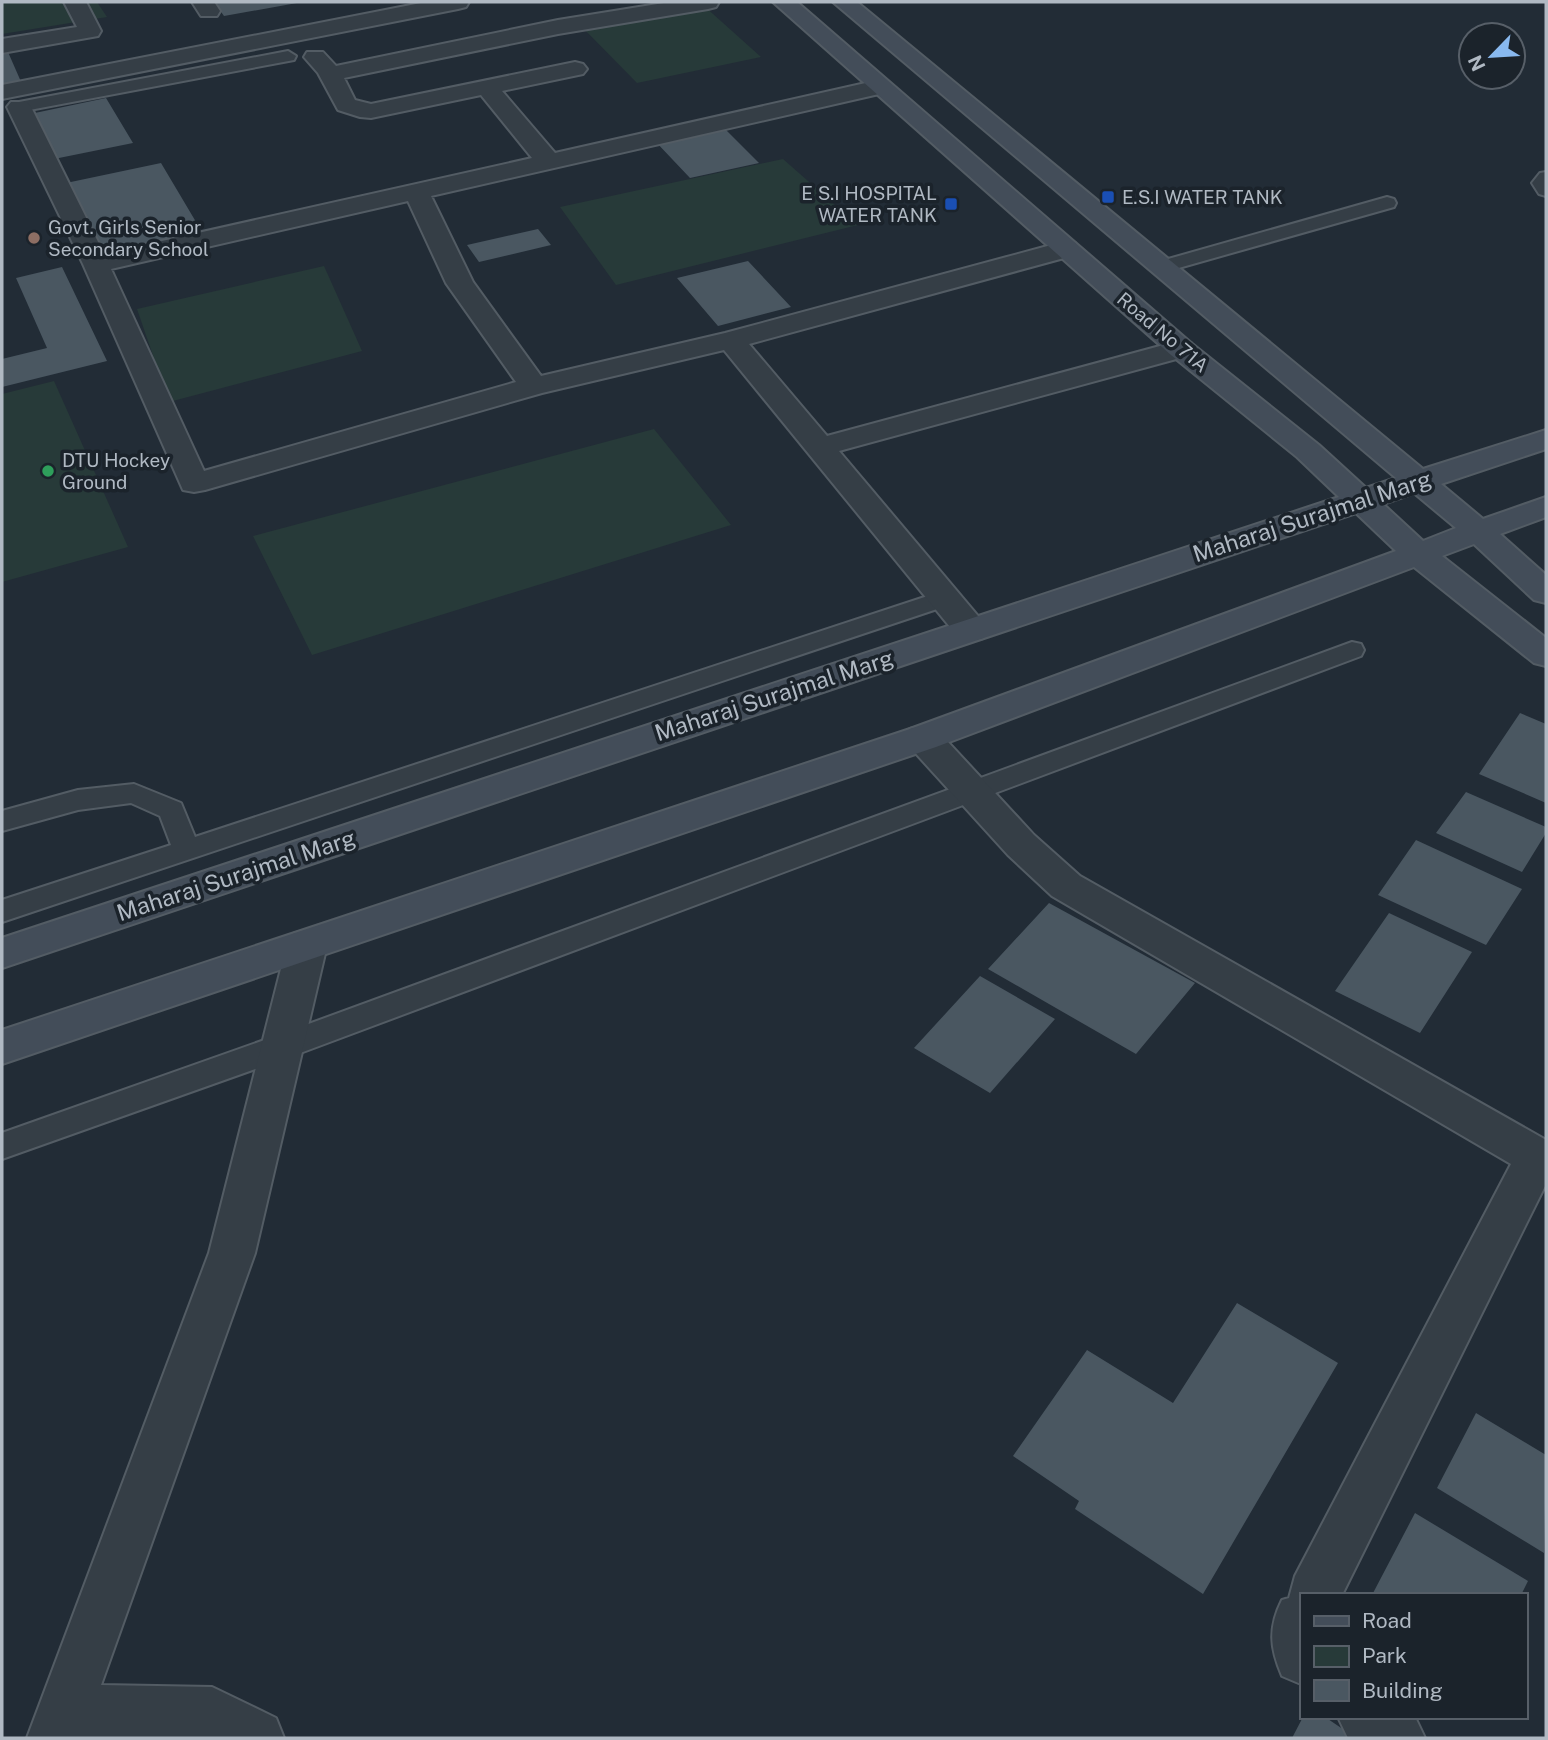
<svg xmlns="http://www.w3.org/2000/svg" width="1548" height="1740" viewBox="0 0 1548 1740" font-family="'Public Sans',sans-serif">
  <rect width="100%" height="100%" fill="#222c36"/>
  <path fill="#273a39" d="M2,2H97L107,17L2,34Z
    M703,5L761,57L637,83L583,28Z
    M783,159L858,225L616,285L560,207Z
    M324,266L362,351L169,402L137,309Z
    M54,381L128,547L2,582V394Z
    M654,429L731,525L312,655L253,536Z"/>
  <path fill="#4a5761" d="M214,2H296L297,3L224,16Z
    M8,52L22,84L2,87V53Z
    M106,98L133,143L54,159L30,114Z
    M723,127L759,163L690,178L655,141Z
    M161,163L202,232L103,255L66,183Z
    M538,229L551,245L479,262L467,245Z
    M748,261L791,307L718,326L677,278Z
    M62,267L107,361L2,387V359L47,348L16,278Z
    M1520,713L1546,724V803L1479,774Z
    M1466,792L1546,827V833L1522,872L1436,833Z
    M1416,840L1522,889L1486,945L1378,895Z
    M1049,903L1195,983L1136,1054L988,969Z
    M1389,913L1472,952L1420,1033L1335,991Z
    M980,976L1055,1019L990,1093L914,1048Z
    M1237,1303L1338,1363L1203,1594L1075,1509L1079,1501L1013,1456L1087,1350L1173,1403Z
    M1476,1413L1546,1455L1544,1553L1437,1488Z
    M1415,1513L1528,1581L1521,1595H1372Z
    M1303,1717H1325L1356,1738H1292Z"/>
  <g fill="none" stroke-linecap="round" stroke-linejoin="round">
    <g stroke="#535c64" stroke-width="4">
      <path id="lane" d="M288,51L296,56L294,60L19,112L10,107L19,102Z
        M1546,172V196L1539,194L1532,183L1540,173Z
        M1387,197L1394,199L1396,203L1394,207L1161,273L1151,267L1154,263Z
        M946,590L955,593L958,598L955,603L2,922V900L171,845L160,816L131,803L78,810L2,831V811L78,790L134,784L181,803L195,837Z
        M1352,642L1361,644L1364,650L1361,656L295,1055L2,1159V1133L273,1037Z"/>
    </g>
    <g stroke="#535c64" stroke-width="4">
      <path id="street" d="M64,2H86L101,31L98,36L2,53V39L77,27Z
        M192,2H214L220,11L217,16H201Z
        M426,2H469L466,7L458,9L2,99V85Z
        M670,2H719L716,7L708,9L558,34L344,78L355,100L371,104L575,62L583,64L587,69L583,74L502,91L555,153L879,80L887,82L891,87L887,92L879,94L431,196L473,282L541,376L725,333L1066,241L1075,243L1079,249L1075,255L749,344L827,436L1171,343L1181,340L1191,343L1195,349L1191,355L839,451L983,622L988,630L983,638L971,641L959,638L724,350L542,393L205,490L194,492L183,490L83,264L7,107L11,102H27L31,107L104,254L532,158L481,95L371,118L360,117L338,110L318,73L304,57L307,52H323L336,66L558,20ZM408,201L446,283L516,382L204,471L111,269Z
        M923,726L936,729L1034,835L1080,876L1546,1140V1184L1342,1595H1301V1684L1282,1676C1270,1648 1268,1628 1282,1600L1289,1598L1295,1576L1511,1164L1052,896L1008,855L910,747L905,738L910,729Z
        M307,930L321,934L327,945L255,1253L101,1685L212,1687L276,1718L284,1738H27L209,1253L287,945L293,934Z
        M1338,1717H1415L1425,1738H1348Z"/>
    </g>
    <g stroke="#535c64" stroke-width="4">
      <path id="secondary" d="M773,2H797L1191,343L1319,445L1366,488L1396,478L833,2H857L1423,469L1546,430V449L1441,484L1483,519L1546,497V517L1500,534L1546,575V603L1534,600L1474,544L1442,556L1546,638V666L1534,663L1414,567L936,747L2,1064V1030L910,729L1396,551L1356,513L2,968V938L1339,497L1297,457L1171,355ZM1414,493L1456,528L1423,541L1383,504Z"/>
    </g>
    <use href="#lane" fill="#353e46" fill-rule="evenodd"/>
    <use href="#street" fill="#353e46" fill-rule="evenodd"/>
    <use href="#secondary" fill="#434d59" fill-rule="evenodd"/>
  </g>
  <g fill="#1a4fb4" stroke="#1b232b" stroke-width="2.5">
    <rect x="1101" y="190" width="14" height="14" rx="3.5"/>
    <rect x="944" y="197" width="14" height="14" rx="3.5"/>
  </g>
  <circle fill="#8d6e63" stroke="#1b232b" stroke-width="2.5" cx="34" cy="238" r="7"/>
  <circle fill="#2e9e5b" stroke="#1b232b" stroke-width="2.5" cx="48" cy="471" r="7"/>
  <g text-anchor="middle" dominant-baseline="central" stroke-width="7" stroke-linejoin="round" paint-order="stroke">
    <g font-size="19" fill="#b0b9c3" stroke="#1b232b" text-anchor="start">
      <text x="937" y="193" text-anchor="end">E S.I HOSPITAL<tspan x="937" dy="22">WATER TANK</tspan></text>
      <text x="1122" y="197">E.S.I WATER TANK</text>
      <text x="48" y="227">Govt. Girls Senior<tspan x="48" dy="22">Secondary School</tspan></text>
      <text x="62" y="460">DTU Hockey<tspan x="62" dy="22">Ground</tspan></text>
    </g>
    <g font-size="19" fill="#b0b9c3" stroke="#1b232b">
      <text transform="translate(1163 332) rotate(40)">Road No 71A</text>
    </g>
    <g font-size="23" fill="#b0b9c3" stroke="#1b232b">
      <text transform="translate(1312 516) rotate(-18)">Maharaj Surajmal Marg</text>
      <text transform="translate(774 695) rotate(-18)">Maharaj Surajmal Marg</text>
      <text transform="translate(236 875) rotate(-18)">Maharaj Surajmal Marg</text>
    </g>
  </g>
  <rect width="1548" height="1740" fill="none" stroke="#b0b9c3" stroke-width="7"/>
  <rect x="1300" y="1593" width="228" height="126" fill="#1b232b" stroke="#575f68" stroke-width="2"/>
  <rect x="1314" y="1616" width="35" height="10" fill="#434d59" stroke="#575f68" stroke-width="2"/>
  <text x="1362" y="1628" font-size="21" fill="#b0b9c3">Road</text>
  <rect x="1314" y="1646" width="35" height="21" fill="#273a39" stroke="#575f68" stroke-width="2"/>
  <text x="1362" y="1663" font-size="21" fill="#b0b9c3">Park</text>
  <rect x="1314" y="1680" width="35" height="21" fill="#4a5761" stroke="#575f68" stroke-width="2"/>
  <text x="1362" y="1698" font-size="21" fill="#b0b9c3">Building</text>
  <g transform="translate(1492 56) rotate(245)"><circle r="33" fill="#1b232b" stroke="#575f68" stroke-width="2"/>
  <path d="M0-5L12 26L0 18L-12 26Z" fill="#89b9ef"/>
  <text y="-10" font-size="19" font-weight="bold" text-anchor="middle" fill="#b0b9c3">N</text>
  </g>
</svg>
